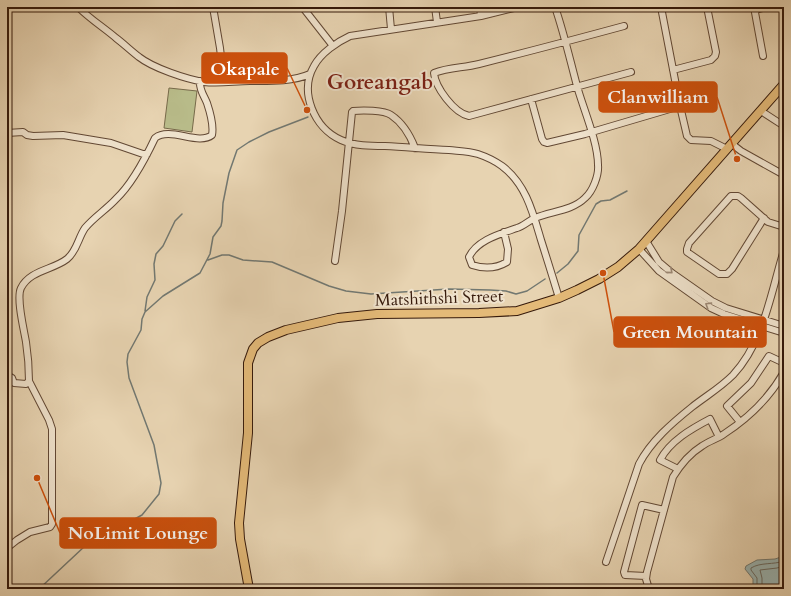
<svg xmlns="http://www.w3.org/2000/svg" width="791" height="596" viewBox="0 0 791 596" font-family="Cardo,serif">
  <rect width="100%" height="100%" fill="#e7d3b1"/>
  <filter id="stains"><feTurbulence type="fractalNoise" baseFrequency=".005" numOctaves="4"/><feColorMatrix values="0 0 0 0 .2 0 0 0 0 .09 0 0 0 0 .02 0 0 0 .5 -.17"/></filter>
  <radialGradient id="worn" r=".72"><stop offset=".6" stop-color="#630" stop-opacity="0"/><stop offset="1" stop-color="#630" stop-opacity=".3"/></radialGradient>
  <path fill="#b8bb89" stroke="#776a4a" d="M169,88L197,91L192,132L164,128Z"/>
  <path fill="#9ab6b5" stroke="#727871" d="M784,556V589H753V579L745,569L746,566L757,560L775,559Z"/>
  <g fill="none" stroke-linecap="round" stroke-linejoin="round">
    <path stroke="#686860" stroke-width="1" d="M757,589V578L751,570V568C761,562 773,565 784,561
      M762,589V578L760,570L777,568L784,566"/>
    <path stroke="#727871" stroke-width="1.5" d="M208,260L222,255H229L243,260L272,262L329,286L346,291L371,294L449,289L490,290L506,291L516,294L527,291L545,279
      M557,273L568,264L578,251L579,235L596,204L601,201L610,200L627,191
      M145,311L147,297L155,280L154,264L156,254L163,246L175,221L182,214
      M39,589L85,546L142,515L159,494L161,483L154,445L129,378L127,362L128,354L141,330L142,319L145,312L163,296L200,273L210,254L213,237L221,226L222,221L223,203L229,173L237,150L249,142L269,132L308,117"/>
    <g stroke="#624834" stroke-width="8">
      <path id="minor" d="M78,7C90,19 103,27 116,38C124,44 131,51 139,57C153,68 186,79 204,82C219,84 235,81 250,81C269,81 292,82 310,74
        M213,7L220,48L224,82
        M389,7L391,29
        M435,7L437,22
        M480,7L481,16
        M518,7L481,16L350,36C337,42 321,53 314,66C299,92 314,128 341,140C355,146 370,146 385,146C406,147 427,149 449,150C458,151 469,151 478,154C487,157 495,161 502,166C526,184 533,213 541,240C547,259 553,278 559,298
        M661,7L680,106L687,136L691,140L711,141L727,149
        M754,7L763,56
        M304,9L333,46
        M755,10L767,7
        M624,26C576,39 527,52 479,64C464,68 449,67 434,73C435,87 454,113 469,116L631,72
        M673,70L711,60L715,56L716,52L707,7
        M531,99L542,139L544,142L547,143L585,134L680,106
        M761,111L784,126
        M7,133L23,132L27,135L33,136L63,135L111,143L143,154H147
        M732,144L741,151L784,175
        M764,218L732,269L727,274H719L687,252V249L689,243L731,196H738L741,198L768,222L784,227
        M504,232L508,249L507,262C497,268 484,269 472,265L469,257C477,240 500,234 517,228C524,226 528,221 535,218C551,211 572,211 585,198C593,191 599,175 598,165C598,142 583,108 577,86C570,60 564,33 555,7
        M646,241L659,262L672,273L712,301L726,308L784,326
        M639,249L659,271L711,308L724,314L784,333
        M335,261L342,211L352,112L353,111C362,110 384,110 391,115C403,123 410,135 415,148
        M7,375L12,378L14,383L26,384L29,381C29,368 28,355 26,342C24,330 16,298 21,288C30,270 53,270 67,259C77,251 78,238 85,228C94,217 107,209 116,199C132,184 146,157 155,138C170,126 198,146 212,135C214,125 210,112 207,103C204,95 199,90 200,81
        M740,422L727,406L751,383L769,356L784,363
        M678,469L660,460C670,441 691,429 710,419L719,437
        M7,548L17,540L30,532L50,527L52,524V429L49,420L29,381
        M606,562L639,464C651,441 672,423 692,407C706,396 720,388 733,375C764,342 771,292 784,250
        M646,576L625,575L624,572L642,505L664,510
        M649,589L646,579L647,572L673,477C681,464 689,454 702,446C709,441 717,439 724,434C747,419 770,397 784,372"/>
    </g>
    <g stroke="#361a0b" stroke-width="10">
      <path id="major" d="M249,589L240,539L239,523L248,433V363L253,349L258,343L268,337L286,330L338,318L377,314L479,313L517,311L559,298L577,290L599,279L618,267L639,249L784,84"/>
    </g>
    <use href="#minor" stroke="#efe2cc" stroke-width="6"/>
    <use href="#major" stroke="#e4ba78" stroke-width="8"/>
  </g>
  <defs><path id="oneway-chevron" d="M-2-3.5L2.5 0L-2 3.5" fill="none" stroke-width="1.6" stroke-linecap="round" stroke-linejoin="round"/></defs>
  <g stroke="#9c8875">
    <use href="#oneway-chevron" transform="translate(670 271) rotate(40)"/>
    <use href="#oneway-chevron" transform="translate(708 305) rotate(-148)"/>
  </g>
  <g text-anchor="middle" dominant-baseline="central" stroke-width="4" stroke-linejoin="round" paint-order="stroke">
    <g font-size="17" fill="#361a0b" stroke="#efe2cc">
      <text transform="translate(439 298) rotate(-2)">Matshithshi Street</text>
    </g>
    <g font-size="21" font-weight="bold" fill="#7a1f14" stroke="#efe2cc">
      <text x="380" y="82">Goreangab</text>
    </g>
  </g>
  <path fill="none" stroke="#cd500c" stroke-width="1.5" d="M307 110L287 68M737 159L717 97M603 273L614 332M37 478L60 533"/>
  <g fill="#cd500c" stroke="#efe2cc" stroke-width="1.5">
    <circle cx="307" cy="110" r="4"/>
    <circle cx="737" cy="159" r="4"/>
    <circle cx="603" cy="273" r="4"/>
    <circle cx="37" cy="478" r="4"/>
  </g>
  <g fill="#cd500c" stroke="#cd500c" stroke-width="1.5">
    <rect x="202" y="53" width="85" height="30" rx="4"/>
    <rect x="599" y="82" width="118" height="30" rx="4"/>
    <rect x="614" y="317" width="152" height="30" rx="4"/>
    <rect x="60" y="518" width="156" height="30" rx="4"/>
  </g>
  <g font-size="18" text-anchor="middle" font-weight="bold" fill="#fff">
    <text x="245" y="75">Okapale</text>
    <text x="658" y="103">Clanwilliam</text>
    <text x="690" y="338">Green Mountain</text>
    <text x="138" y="539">NoLimit Lounge</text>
  </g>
  <rect width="791" height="596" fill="none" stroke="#e7d3b1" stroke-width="24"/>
  <rect x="8" y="8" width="775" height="580" fill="none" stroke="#361a0b" stroke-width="2"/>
  <rect x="12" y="12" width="767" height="572" fill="none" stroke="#361a0b"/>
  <rect width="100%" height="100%" filter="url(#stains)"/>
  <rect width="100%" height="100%" fill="url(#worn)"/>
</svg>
